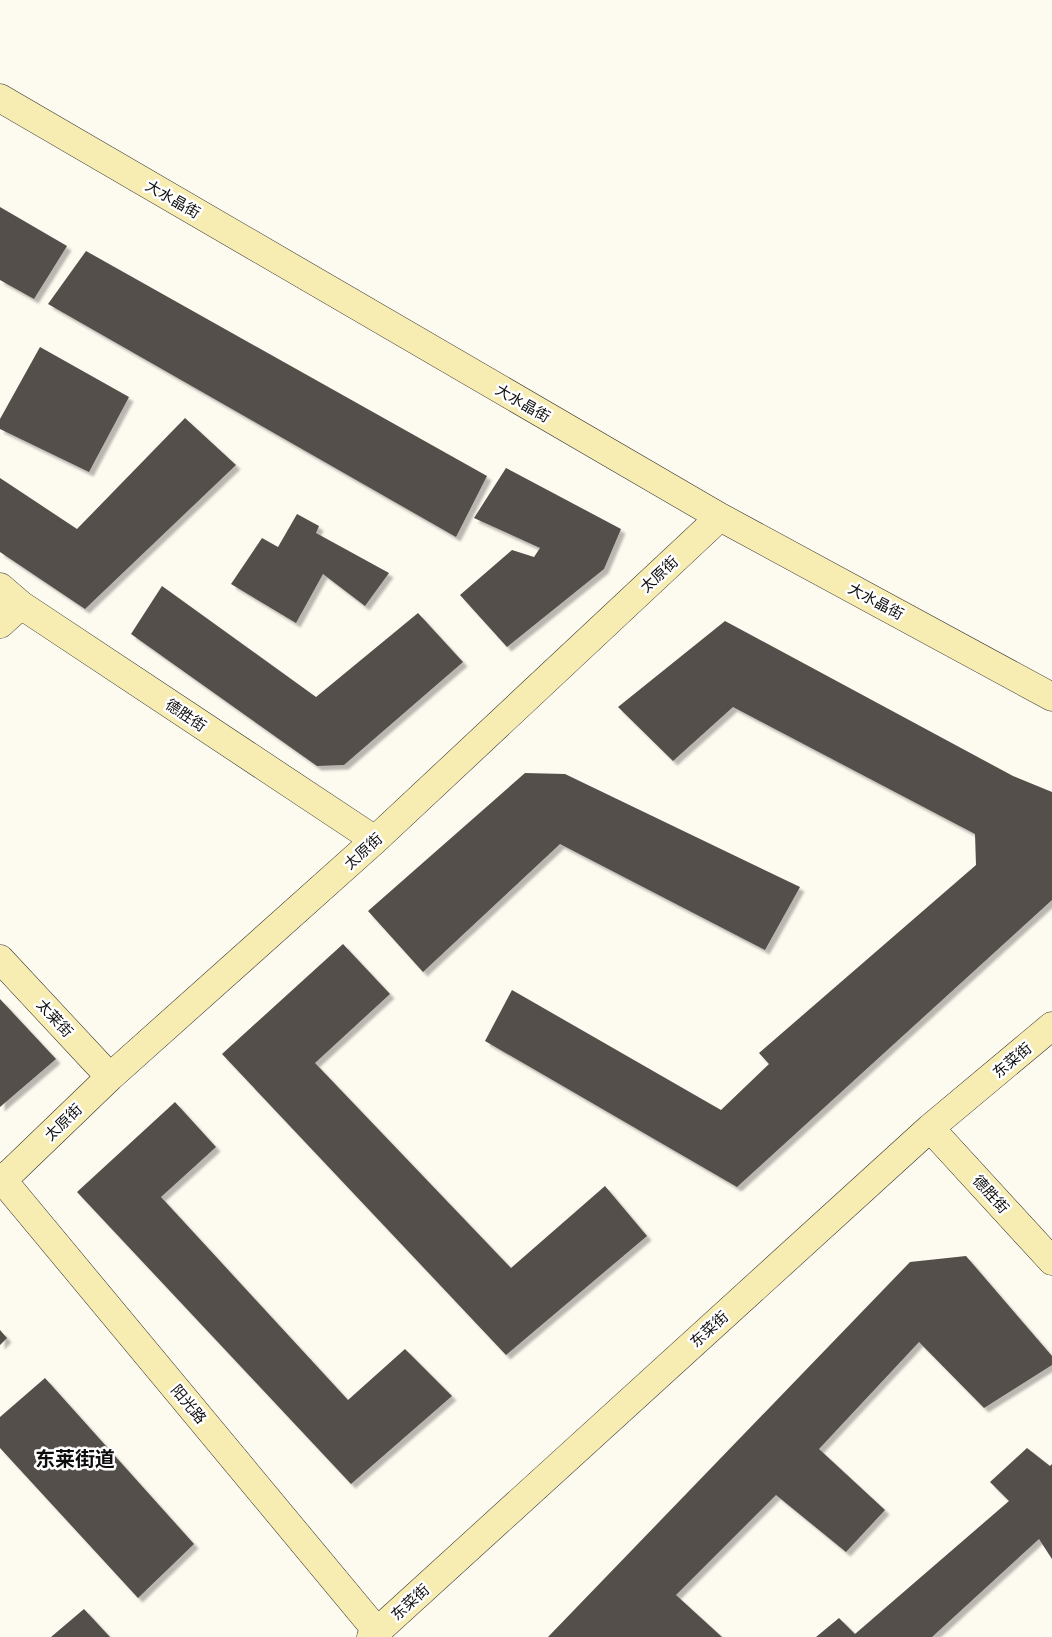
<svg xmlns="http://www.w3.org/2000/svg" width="1052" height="1637" viewBox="0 0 1052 1637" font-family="'IBM Plex Serif','Noto Sans SC',serif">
  <defs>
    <filter id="shadow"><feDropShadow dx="4.5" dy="4.5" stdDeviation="1" flood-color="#0004"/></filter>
  </defs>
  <rect width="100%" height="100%" fill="#fdfaf0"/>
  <path fill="#554f4b" filter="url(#shadow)" d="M0,207L67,246L34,299L0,280Z
    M86,251L487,476L456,537L48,304Z
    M40,347L129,397L89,472L0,429V419Z
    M185,418L236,465L85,609L0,552V478L77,529Z
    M506,468L621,529L604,569L507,647L460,595L512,550L534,557L540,548L474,518Z
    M297,514L319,526L316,533L389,573L365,606L323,574L296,623L231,584L262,538L278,547Z
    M162,586L316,697L418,613L463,662L344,765L317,766L131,634Z
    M725,621L1013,776L1052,792V900L737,1187L485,1041L512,990L721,1110L769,1064L759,1053L976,865L975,834L733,707L673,761L618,707Z
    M525,773L565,774L800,887L765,950L560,844L423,972L368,911Z
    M343,944L390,994L315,1063L511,1268L605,1186L647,1236L506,1355L222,1054Z
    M0,999L56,1059L0,1107Z
    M175,1102L216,1147L161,1197L348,1400L405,1349L452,1396L351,1484L77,1192Z
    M966,1256L1052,1356V1365L984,1408L919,1342L819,1449L885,1510L846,1552L776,1495L676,1595L722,1637H548L910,1262Z
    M0,1330L7,1338L0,1345Z
    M45,1378L194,1544L138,1598L0,1448V1417Z
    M1027,1448L1050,1466L1052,1464V1559L1039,1539L932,1637H816L839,1618L855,1634L1009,1501L990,1482Z
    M84,1609L110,1637H51Z"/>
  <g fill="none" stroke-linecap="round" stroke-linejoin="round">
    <g stroke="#303030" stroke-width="29">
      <path id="secondary" d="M0,98L720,517L1052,697
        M0,587L21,605L375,840
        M0,624L21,605
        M0,959L110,1077
        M930,1128L1052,1261
        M0,1177L377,1631
        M3,1180L110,1077L375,840L720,517
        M371,1637L930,1128L1052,1026"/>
    </g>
    <use href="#secondary" stroke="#f7ecb1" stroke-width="28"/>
  </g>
  <g text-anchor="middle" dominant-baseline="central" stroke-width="5" stroke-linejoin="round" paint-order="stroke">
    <g font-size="15" fill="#0e0e0e" stroke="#fff">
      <text transform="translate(173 199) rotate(30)">大水晶街</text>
      <text transform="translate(523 403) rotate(30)">大水晶街</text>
      <text transform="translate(659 574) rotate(-43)">太原街</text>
      <text transform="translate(876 601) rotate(28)">大水晶街</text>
      <text transform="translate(186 715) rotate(34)">德胜街</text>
      <text transform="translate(363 851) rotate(-42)">太原街</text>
      <text transform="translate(55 1018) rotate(47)">太莱街</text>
      <text transform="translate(1012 1060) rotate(-40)">东菜街</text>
      <text transform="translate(63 1122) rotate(-44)">太原街</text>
      <text transform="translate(991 1194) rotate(48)">德胜街</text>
      <text transform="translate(709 1329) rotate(-42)">东菜街</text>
      <text transform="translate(189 1404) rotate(50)">阳光路</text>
      <text transform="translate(410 1602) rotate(-42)">东菜街</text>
    </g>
    <g font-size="20" font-weight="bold" fill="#0e0e0e" stroke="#fff">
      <text x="75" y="1458">东莱街道</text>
    </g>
  </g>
</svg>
